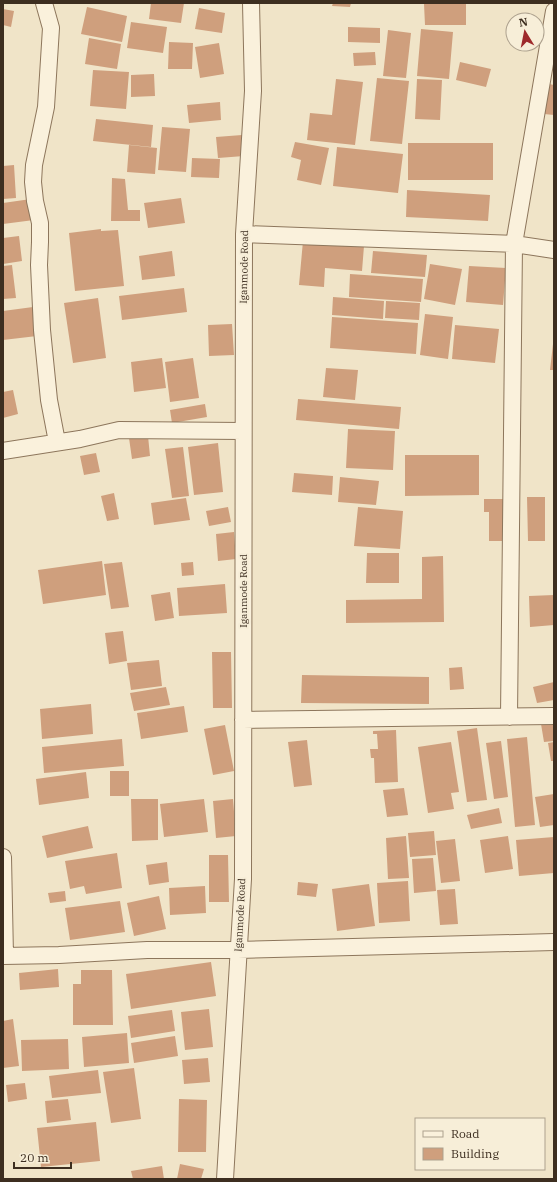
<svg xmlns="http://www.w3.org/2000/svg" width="557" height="1182" viewBox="0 0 557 1182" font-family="'IBM Plex Serif',serif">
  <rect width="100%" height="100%" fill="#f0e4c8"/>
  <path fill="#cf9f7d" d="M151,3H184L181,23L149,19Z
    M333,3H351L350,7L332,6Z
    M424,4H466V25H425Z
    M87,7L127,16L122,42L81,34Z
    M199,8L225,13L222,33L195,29Z
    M3,9L14,11L11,27L3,25Z
    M131,22L167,27L163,53L127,48Z
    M348,27L380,28V43L348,42Z
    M421,29L453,32L449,79L417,76Z
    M388,30L411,33L406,78L383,76Z
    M89,38L121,44L117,69L85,64Z
    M169,42L193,43L192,69H168Z
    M219,43L224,74L200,78L195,47Z
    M375,52L376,65L354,66L353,53Z
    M460,62L491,69L486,87L456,80Z
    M93,70L129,72L126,109L90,106Z
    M154,74L155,96L131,97V75Z
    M377,78L409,81L402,144L370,141Z
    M336,79L363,82L355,145L307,140L310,113L332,115Z
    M417,79L442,80L440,120L415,119Z
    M549,84L554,85V115L544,114Z
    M220,102L221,120L189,123L187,105Z
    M96,119L153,125L151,147L93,141Z
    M162,127L190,129L186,172L158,170Z
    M242,135L244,156L218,158L216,137Z
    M295,142L329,148L321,185L297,180L301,160L291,157Z
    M408,143H493V180H408Z
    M129,145L157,148L155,174L127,172Z
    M337,147L403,154L398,193L333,186Z
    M192,158L220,159L219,178L191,177Z
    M14,165L16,198L3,199V166Z
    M112,178L125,179L128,210H140V221H111Z
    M407,190L490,195L488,221L406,217Z
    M181,198L185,223L148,228L144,203Z
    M31,199L34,220L3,224V203Z
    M101,229V231L118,230L124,286L75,291L69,233Z
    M19,236L22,261L3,264V238Z
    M303,241L364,246L362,271L325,268L324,287L299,285Z
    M172,251L175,276L142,280L139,256Z
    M373,251L427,255L425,277L371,273Z
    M430,264L462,269L455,305L424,299Z
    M12,265L16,298L3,299V266Z
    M469,266L506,268L503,305L466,302Z
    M350,274L423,279L421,302L349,297Z
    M184,288L187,312L122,320L119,296Z
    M333,297L384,301L383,319L332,315Z
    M98,298L106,358L73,363L64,303Z
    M386,301L420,303L419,320L385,318Z
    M33,307L37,336L3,340V311Z
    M425,314L453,317L448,359L420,355Z
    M332,317L418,323L416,354L330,348Z
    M232,324L234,355L209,356L208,325Z
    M455,325L499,329L495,363L452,359Z
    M553,344H554V370H550Z
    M162,358L166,388L134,392L131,362Z
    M193,358L199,398L170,402L165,362Z
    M326,368L358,370L355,400L323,397Z
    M13,390L18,414L3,418V392Z
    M298,399L401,407L399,429L296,420Z
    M205,404L207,417L172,423L170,410Z
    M348,429L395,431L393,470L346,468Z
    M148,436L150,456L132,459L129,438Z
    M218,443L223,492L194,495L188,447Z
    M183,447L189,496L172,498L165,449Z
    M96,453L100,472L84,475L80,456Z
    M405,455H479V495L405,496Z
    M294,473L333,476L332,495L292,492Z
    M340,477L379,481L376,505L338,502Z
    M114,493L119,519L107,521L101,496Z
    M527,497H545V541H528Z
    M186,498L190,520L154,525L151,503Z
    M484,499H507V541H489V512H484Z
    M228,507L231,522L209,526L206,511Z
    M358,507L403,511L400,549L354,546Z
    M234,532L236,559L218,561L216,534Z
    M367,553H399V583H366Z
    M443,556L444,622L346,623V600L422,599V557Z
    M102,561L106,595L43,604L38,570Z
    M122,562L129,607L111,609L104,564Z
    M193,562L194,575L182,576L181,563Z
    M225,584L227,613L179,616L177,588Z
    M170,592L174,618L155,621L151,595Z
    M554,595V625L530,627L529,596Z
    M123,631L127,661L109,664L105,633Z
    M212,652H231L232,708H213Z
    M159,660L162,686L131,690L127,663Z
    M462,667L464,689L450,690L449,668Z
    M302,675L429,677V704L301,703Z
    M554,682V700L537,703L533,687Z
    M166,687L170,705L134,711L130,693Z
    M91,704L93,734L42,739L40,709Z
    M184,706L188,732L141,739L137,713Z
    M554,722V741L544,742L541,724Z
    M225,725L234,771L213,775L204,729Z
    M477,728L487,800L467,802L457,731Z
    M396,730L398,782L375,783L374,758H371L370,749H378L377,734H373V731Z
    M527,737L535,825L515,827L507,739Z
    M122,739L124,766L44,773L42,747Z
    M307,740L312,785L294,787L288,742Z
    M501,741L508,797L494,799L486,743Z
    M451,742L459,792L451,793L454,809L428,813L418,747Z
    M554,742V761H551L548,743Z
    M110,771H129V796H110Z
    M86,772L89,798L39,805L36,779Z
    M404,788L408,815L387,817L383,790Z
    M554,794V825L540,827L535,797Z
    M131,799H158V840L132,841Z
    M204,799L208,832L164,837L160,804Z
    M233,799L236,836L216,838L213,801Z
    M499,808L502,823L471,829L467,815Z
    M88,826L93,848L47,858L42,836Z
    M434,831L436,855L410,857L408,833Z
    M406,836L409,878L388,879L386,838Z
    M508,836L513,869L485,873L480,840Z
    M554,837V873L519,876L516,840Z
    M455,839L460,881L441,883L436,841Z
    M117,853L122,888L86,894L84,886L70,889L65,861Z
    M209,855H228L229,902H209Z
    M433,858L436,891L414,893L412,859Z
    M167,862L169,882L149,885L146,865Z
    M408,881L410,921L379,923L377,883Z
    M298,882L318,884L316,897L297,895Z
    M369,884L375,926L337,931L332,889Z
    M205,886L206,913L170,915L169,888Z
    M455,889L458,924L440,925L437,890Z
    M65,891L66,901L50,903L48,893Z
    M159,896L166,929L134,936L127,903Z
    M120,901L125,932L70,940L65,908Z
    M211,962L216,996L131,1009L126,974Z
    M58,969L59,987L20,990L19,973Z
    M81,970H112L113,1025H73V984H81Z
    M209,1009L213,1047L185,1050L181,1012Z
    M172,1010L175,1031L131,1038L128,1016Z
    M13,1019L19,1066L3,1068V1021Z
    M127,1033L129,1063L84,1067L82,1037Z
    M175,1036L178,1056L134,1063L131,1043Z
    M68,1039L69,1069L22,1071L21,1040Z
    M208,1058L210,1082L184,1084L182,1060Z
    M134,1068L141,1119L111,1123L103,1072Z
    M98,1070L101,1093L52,1098L49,1076Z
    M25,1083L27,1099L8,1102L6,1085Z
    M68,1099L71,1120L47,1123L45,1101Z
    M179,1099L207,1100L206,1152H178Z
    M96,1122L100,1161L41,1167L37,1128Z
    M180,1164L204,1169L201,1179H177Z
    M162,1166L164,1179H133L131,1171Z"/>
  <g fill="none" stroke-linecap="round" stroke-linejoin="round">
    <g stroke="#8d765c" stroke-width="18">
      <path id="minor" d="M44,3L51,28L46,107L34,165L33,182L35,201L40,223V242L39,265L42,330L49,400L57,442
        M244,234L514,244L554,250
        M3,451L80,439L119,430L243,431
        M509,717L514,244L554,11
        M243,720L554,716
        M3,857L5,956
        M3,956L59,955L147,950H238L554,942
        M225,1179L243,879L244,234L253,91L251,3"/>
    </g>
    <use href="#minor" stroke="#faf1dc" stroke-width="16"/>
  </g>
  <g text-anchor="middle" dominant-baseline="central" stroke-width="4" stroke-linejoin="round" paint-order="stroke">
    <g font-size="10" fill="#3d2e20" stroke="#f7eed8">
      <text transform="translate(244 267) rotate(-89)">Iganmode Road</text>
      <text transform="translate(243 591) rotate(-90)">Iganmode Road</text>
      <text transform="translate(240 915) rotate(-87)">Iganmode Road</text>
    </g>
  </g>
  <rect width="557" height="1182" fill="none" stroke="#3d2e20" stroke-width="8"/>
  <rect x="415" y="1118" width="130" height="52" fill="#f7eed8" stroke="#ada18e"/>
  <rect x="423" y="1131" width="20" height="6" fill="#faf1dc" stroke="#ada18e"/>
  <text x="451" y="1138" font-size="12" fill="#3d2e20">Road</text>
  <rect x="423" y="1148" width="20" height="12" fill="#cf9f7d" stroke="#ada18e"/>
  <text x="451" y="1158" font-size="12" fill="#3d2e20">Building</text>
  <g transform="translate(525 32) rotate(350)"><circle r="19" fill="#f7eed8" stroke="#ada18e"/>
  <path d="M0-3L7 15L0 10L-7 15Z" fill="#9e2a2b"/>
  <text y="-6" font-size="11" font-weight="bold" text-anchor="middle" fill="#3d2e20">N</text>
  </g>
  <path d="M14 1162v6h57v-6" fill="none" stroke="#3d2e20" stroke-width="2"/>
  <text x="20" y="1162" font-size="12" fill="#3d2e20" stroke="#f7eed8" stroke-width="3" paint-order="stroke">20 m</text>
</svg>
